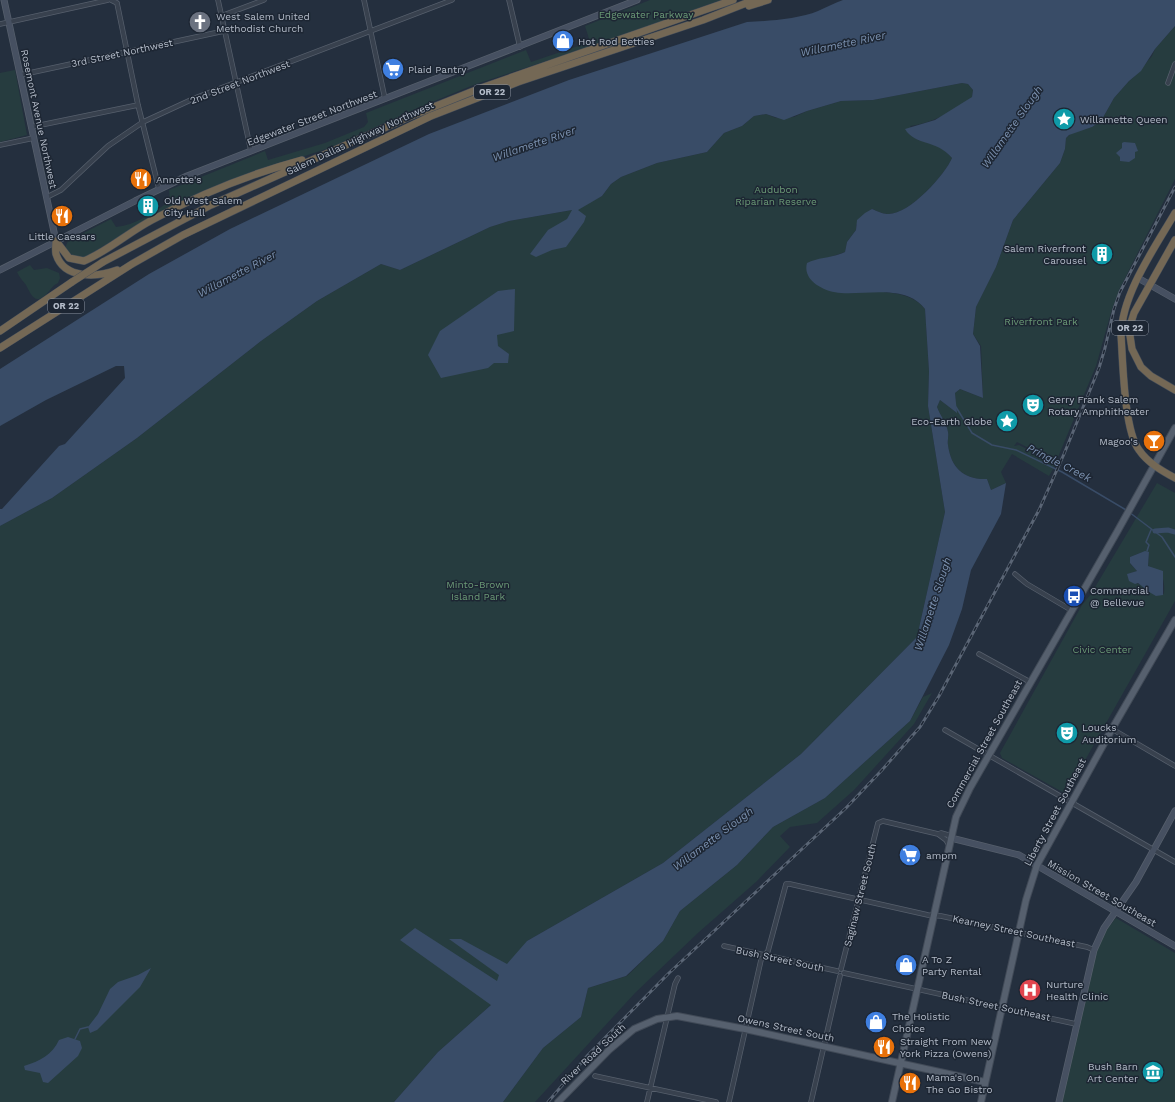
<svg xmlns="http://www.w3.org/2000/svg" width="1175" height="1102" viewBox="0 0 1175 1102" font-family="'Work Sans',sans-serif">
  <rect width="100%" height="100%" fill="#242f3e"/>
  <path fill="#263c3f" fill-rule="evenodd" d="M650,0H721L605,42L476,84L420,107L329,148L246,175L142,223L84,258L72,255L65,248L68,241L111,219L116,227C136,225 154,212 170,201L169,190L265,151L268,160L325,143L364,127L368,122L366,113L526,50L531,62L590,42L585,26Z
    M1175,26V179L1120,288L1112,309L1096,366L1056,462L1017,442L1014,446L1019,445L1056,464L1049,476L1012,454L1001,472L1006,483L991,490L987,479C964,480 951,468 948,445C947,441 949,436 948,432C947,424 940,415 937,407L940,400L956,412L955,393L960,389L983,398L981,346L973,334L976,307L996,267L1013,220L1060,163L1065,149L1066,138L1072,133L1092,127L1101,121L1114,98L1129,81L1136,75L1152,56L1155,49Z
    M15,70L27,135L0,142V73Z
    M962,83L968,84L973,90L972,97C955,111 932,123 910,126L918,140C932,143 942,146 952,158C945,175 908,216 887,214C883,214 877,211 872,209L856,225V230L847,242L845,252L827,258L841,293C866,292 908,287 925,309L929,371L928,406L945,512L917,637L801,754L663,863L527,941L491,1005L438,1052L394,1102H0V526L52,498L137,438L261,341L317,301L381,264L400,270L490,227L509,221L572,210L602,196L611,184L621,177L657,163L707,152L724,133L742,126L754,116L766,114L776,118L794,117L807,111L841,101L873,100Z
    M30,265L34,270L47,268L59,273L60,278L58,283C51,286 50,292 44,296C34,305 30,292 26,285C23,281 19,277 17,272Z
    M1157,483L1175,493V601L1066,794L1002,758L1000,753L1082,605L1091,594ZM1143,552H1149L1148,566C1163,573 1165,578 1164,594L1136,583L1128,574L1137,571L1130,563V557Z
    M932,693L914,724L854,790L817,823L790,827L780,836L790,847L756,882L699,932L635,993L535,1102H503L543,1048L581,1017L588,988L627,976L663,941L680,911L737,865L773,827L825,798L910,721L923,697Z
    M1116,918L1175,953V1102H1061L1096,951L1104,933Z"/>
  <path fill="#394c67" d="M843,0H1175V26L1155,49L1141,71L1129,81L1114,98L1101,121L1092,127L1069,135L1066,138L1065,149L1060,163L1013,220L996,267L976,307L973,334L980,346L983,398L960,389L955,393L957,413L940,400L937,407C940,415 947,424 948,432C949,436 947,441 948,445C951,468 964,480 987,479L991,490L1006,483L1001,514L971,570L962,609L949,645L910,721L825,798L773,827L737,865L680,911L663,941L626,976L588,988L581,1017L543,1048L503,1102H394L438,1052L491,1005L400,940L415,928L497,981L499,975L449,939H461L507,964L527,941L663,863L801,754L917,637L945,512L928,406L929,371L925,309C906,284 867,295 841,293C825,292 802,281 807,263C819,257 833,258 845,252L847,242L856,230L857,220L865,213L872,209C877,211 883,214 887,214C908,216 945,175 952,158C936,139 915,146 905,129L935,120L972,97L973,90L968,84L962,83L873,100L841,101L807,111L784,120L766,114L754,116L742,126L724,133L707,152L657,163L621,177L611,184L602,196L578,210L586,216L584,222L566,247L552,250L536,257L530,254L548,230L567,219L572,210L509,221L490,227L400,270L381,264L317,301L261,341L137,438L52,498L0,526V509H2L59,446L65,444L125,378L124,366H116L46,400L0,426V369L149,274L230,229L429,134L569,80L747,22C768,21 799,19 818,11C827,7 834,3 843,0Z
    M1124,142L1135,143L1138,151L1135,152V158L1129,162L1120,161V157L1116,153L1122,148V143Z
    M515,289L514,331L497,335L498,346L509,354L508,363H494L488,368L441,378L428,355L440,331L498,291Z
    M1145,551L1149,552L1148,566L1163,571V595L1156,596L1144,589L1143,587L1138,583L1135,584L1129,581L1127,574L1137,571L1130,563V557Z
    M151,968L140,987L97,1030L90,1033L88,1027L98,1014L110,989L118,982L138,975Z
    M68,1037L80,1041L82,1048L78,1056L48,1083L43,1082L40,1073L25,1070L24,1066C40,1061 52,1055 59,1040Z"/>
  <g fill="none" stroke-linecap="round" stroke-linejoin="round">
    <path stroke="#394c67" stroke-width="1.5" d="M956,407L972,433L992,445L1016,450L1062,472L1126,510
      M1129,512L1162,537L1175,557
      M1147,551L1149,545L1146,542L1151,530
      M75,1039L80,1029L88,1027"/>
    <path stroke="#394c67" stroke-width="5" d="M1155,531L1168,530L1175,532"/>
    <g stroke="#565f6c" stroke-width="5.5">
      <path id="street" d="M111,0L117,3
        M218,0L251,151
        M364,0L385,99
        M509,0L520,47
        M117,3L138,105L159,189
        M221,16L264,0
        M0,24L108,0
        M20,75L224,31
        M1168,83L1175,64
        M31,127L138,105
        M0,145L34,138
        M47,197L61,190L108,146L143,122L195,98L452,0
        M1015,574L1027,584L1071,610
        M979,654L1030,682
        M1112,729L1175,766
        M945,730L1175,862
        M938,834L946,840L949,845
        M724,946L837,971
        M841,969L878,823L883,821L938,834L941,833L948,835L951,838
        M844,973L1076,1024
        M595,1076L716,1102
        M647,1102L675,984L678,978
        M729,1102L761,960L768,951L786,884H790L928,915L941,916L1087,947L1094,950
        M811,1102L840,976"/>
    </g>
    <g stroke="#565f6c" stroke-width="7">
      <path id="secondary" d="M4,0L56,241
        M0,270L135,201L187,176L637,0
        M1138,278L1175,299
        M951,838L1019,855L1175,946
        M1059,1102L1094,950L1104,928L1136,882L1175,811"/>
    </g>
    <g stroke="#414a57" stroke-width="8">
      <path id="primary" d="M558,1102L609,1050L634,1029L657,1019L677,1016L745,1029L985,1082
        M892,1102L956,817L970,788L1117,532L1175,428
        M981,1102L1026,900L1037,865L1112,729L1175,620"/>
    </g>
    <g stroke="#434c59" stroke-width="8">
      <path id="highway" d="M749,6L768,0
        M1175,213C1154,249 1122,294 1121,335C1123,363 1124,430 1139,450C1148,463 1162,471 1175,478
        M1175,240L1134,313L1129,329L1132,349L1141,367L1151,376L1175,390
        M56,241L69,258L84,261C108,251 129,232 152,220C200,194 250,174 302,160
        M56,241C56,245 55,250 56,254C64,280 98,277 117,270
        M103,262L211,205L411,116L481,88L733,0
        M0,331L72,282
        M0,348L132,264L183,235L431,116L518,82L703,20L754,0"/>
    </g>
    <use href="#street" stroke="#38414e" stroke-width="4"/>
    <use href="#secondary" stroke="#465061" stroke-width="5.5"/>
    <use href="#primary" stroke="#56606e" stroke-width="6"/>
    <use href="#highway" stroke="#746855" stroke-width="7"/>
    <g stroke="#5a6575" stroke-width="3">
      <path id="rail" d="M548,1102L588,1055L669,973L846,808L882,770L920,727L939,696L1039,510L1064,454L1099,368L1105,348L1114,309L1120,292L1175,187"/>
    </g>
    <use href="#rail" stroke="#1d2633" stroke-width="1.5" stroke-dasharray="4.5" stroke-linecap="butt"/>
    <g stroke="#434c59" stroke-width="8" stroke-linecap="butt">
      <path id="highway-bridge" d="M72,282L103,262"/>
    </g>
    <use href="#highway-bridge" stroke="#746855" stroke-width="7"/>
  </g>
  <defs>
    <g id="church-disc" transform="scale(1.15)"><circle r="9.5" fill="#6b7280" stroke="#1d2633"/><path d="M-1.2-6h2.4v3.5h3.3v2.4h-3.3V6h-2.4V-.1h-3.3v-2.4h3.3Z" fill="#fff"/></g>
    <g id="shop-disc" transform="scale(1.15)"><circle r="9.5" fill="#3f7fe0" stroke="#1d2633"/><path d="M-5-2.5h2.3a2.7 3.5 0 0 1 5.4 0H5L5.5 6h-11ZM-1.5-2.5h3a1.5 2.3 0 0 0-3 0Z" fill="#fff"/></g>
    <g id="supermarket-disc" transform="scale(1.15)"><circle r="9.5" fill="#3f7fe0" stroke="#1d2633"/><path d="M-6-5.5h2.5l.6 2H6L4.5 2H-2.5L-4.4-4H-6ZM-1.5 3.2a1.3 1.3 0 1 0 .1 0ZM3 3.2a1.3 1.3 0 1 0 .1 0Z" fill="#fff"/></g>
    <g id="sight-disc" transform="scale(1.15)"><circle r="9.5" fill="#0f9aa8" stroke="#1d2633"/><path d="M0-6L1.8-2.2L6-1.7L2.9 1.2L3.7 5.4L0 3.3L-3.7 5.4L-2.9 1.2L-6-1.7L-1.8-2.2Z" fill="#fff"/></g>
    <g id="restaurant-disc" transform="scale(1.15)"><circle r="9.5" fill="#e8710a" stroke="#1d2633"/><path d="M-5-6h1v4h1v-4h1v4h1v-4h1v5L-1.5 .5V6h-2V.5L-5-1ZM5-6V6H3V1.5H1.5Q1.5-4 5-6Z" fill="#fff"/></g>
    <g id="building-disc" transform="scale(1.15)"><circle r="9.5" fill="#0f9aa8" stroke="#1d2633"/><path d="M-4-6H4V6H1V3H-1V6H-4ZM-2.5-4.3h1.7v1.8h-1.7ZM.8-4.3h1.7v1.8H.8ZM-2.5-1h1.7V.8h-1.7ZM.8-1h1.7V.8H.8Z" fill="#fff"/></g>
    <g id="theatre-disc" transform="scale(1.15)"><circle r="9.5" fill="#0f9aa8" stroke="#1d2633"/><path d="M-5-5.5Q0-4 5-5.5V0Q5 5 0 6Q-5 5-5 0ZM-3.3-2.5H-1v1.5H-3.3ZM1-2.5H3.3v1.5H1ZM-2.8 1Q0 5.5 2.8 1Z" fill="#fff"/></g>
    <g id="bar-disc" transform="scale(1.15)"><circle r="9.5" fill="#e8710a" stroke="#1d2633"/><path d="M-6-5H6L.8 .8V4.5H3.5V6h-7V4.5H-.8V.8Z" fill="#fff"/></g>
    <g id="bus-disc" transform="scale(1.15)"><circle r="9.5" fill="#1a4fb4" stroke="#1d2633"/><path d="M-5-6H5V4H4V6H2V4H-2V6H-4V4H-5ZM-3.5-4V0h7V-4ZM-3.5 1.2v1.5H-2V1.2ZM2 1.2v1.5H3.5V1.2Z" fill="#fff"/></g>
    <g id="hospital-disc" transform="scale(1.15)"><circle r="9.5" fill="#e0444e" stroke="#1d2633"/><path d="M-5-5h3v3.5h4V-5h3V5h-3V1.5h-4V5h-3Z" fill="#fff"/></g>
    <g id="museum-disc" transform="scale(1.15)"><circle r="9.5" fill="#0f9aa8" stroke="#1d2633"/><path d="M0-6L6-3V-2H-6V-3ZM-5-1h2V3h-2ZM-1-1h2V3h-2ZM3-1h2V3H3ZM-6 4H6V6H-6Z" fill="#fff"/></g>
  </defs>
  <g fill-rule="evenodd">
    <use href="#church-disc" x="200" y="22"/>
    <use href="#shop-disc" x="563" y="41"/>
    <use href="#supermarket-disc" x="393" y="69"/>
    <use href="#sight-disc" x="1064" y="119"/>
    <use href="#restaurant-disc" x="141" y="179"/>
    <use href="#building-disc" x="148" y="206"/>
    <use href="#restaurant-disc" x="62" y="216"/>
    <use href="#building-disc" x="1102" y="254"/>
    <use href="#theatre-disc" x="1033" y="405"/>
    <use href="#sight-disc" x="1007" y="421"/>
    <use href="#bar-disc" x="1154" y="441"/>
    <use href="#bus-disc" x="1074" y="596"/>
    <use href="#theatre-disc" x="1067" y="733"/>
    <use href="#supermarket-disc" x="910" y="855"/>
    <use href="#shop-disc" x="906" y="965"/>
    <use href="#hospital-disc" x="1030" y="990"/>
    <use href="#shop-disc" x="876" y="1022"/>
    <use href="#restaurant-disc" x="884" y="1047"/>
    <use href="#museum-disc" x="1153" y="1072"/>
    <use href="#restaurant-disc" x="910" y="1083"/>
  </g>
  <g text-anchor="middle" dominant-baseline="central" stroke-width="3" stroke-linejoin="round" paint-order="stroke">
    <g fill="#1d2633" stroke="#878f9c" stroke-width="1">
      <rect x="474" y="85" width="36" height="14" rx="3"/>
      <rect x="48" y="299" width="36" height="14" rx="3"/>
      <rect x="1112" y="321" width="36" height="14" rx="3"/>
    </g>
    <g font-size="9" font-weight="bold" fill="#b4bcc9">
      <text x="492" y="92">OR 22</text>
      <text x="66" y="306">OR 22</text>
      <text x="1130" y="328">OR 22</text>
    </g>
    <g font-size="10" fill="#6b9a76" stroke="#1d2633">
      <text x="646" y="14">Edgewater Parkway</text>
      <text x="776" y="189">Audubon<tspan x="776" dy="12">Riparian Reserve</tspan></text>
      <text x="1041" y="321">Riverfront Park</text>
      <text x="478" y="584">Minto-Brown<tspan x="478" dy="12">Island Park</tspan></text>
      <text x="1102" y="649">Civic Center</text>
    </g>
    <g font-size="10" fill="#b4bcc9" stroke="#1d2633" text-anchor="start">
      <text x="216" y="16">West Salem United<tspan x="216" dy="12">Methodist Church</tspan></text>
      <text x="578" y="41">Hot Rod Betties</text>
      <text x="408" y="69">Plaid Pantry</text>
      <text x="1080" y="119">Willamette Queen</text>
      <text x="156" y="179">Annette's</text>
      <text x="164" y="200">Old West Salem<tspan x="164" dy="12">City Hall</tspan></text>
      <text x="62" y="236" text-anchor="middle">Little Caesars</text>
      <text x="1086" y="248" text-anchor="end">Salem Riverfront<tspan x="1086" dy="12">Carousel</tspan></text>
      <text x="1048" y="399">Gerry Frank Salem<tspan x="1048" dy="12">Rotary Amphitheater</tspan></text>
      <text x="992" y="421" text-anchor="end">Eco-Earth Globe</text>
      <text x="1138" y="441" text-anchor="end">Magoo's</text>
      <text x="1090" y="590">Commercial<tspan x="1090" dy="12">@ Bellevue</tspan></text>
      <text x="1082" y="727">Loucks<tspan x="1082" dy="12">Auditorium</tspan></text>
      <text x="926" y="855">ampm</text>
      <text x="922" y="959">A To Z<tspan x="922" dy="12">Party Rental</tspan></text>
      <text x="1046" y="984">Nurture<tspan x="1046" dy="12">Health Clinic</tspan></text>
      <text x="892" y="1016">The Holistic<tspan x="892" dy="12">Choice</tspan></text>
      <text x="900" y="1041">Straight From New<tspan x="900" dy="12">York Pizza (Owens)</tspan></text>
      <text x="1138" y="1066" text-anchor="end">Bush Barn<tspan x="1138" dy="12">Art Center</tspan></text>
      <text x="926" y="1077">Mama's On<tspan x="926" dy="12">The Go Bistro</tspan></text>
    </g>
    <g font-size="10" fill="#b4bcc9" stroke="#1d2633">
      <text transform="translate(122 53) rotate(-12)">3rd Street Northwest</text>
      <text transform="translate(240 82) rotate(-21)">2nd Street Northwest</text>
      <text transform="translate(312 118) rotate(-21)">Edgewater Street Northwest</text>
      <text transform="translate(39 119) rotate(78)">Rosemont Avenue Northwest</text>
      <text transform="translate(360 138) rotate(-25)">Salem Dallas Highway Northwest</text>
      <text transform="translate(984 744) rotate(-61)">Commercial Street Southeast</text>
      <text transform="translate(1055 812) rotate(-62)">Liberty Street Southeast</text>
      <text transform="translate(1102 893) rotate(30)">Mission Street Southeast</text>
      <text transform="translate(860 895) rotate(-76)">Saginaw Street South</text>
      <text transform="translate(1014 931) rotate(12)">Kearney Street Southeast</text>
      <text transform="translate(780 959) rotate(12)">Bush Street South</text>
      <text transform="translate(996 1006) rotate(12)">Bush Street Southeast</text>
      <text transform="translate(786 1028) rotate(12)">Owens Street South</text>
      <text transform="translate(593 1054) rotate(-43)">River Road South</text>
    </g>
    <g font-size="11" font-style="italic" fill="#7c92b1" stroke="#1d2633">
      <text transform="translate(843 44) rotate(-12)">Willamette River</text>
      <text transform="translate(1012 127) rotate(-55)">Willamette Slough</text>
      <text transform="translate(534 144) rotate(-19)">Willamette River</text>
      <text transform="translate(237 274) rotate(-28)">Willamette River</text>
      <text transform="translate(1059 463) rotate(27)">Pringle Creek</text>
      <text transform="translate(933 604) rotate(-72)">Willamette Slough</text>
      <text transform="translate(713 839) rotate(-37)">Willamette Slough</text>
    </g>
  </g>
</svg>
